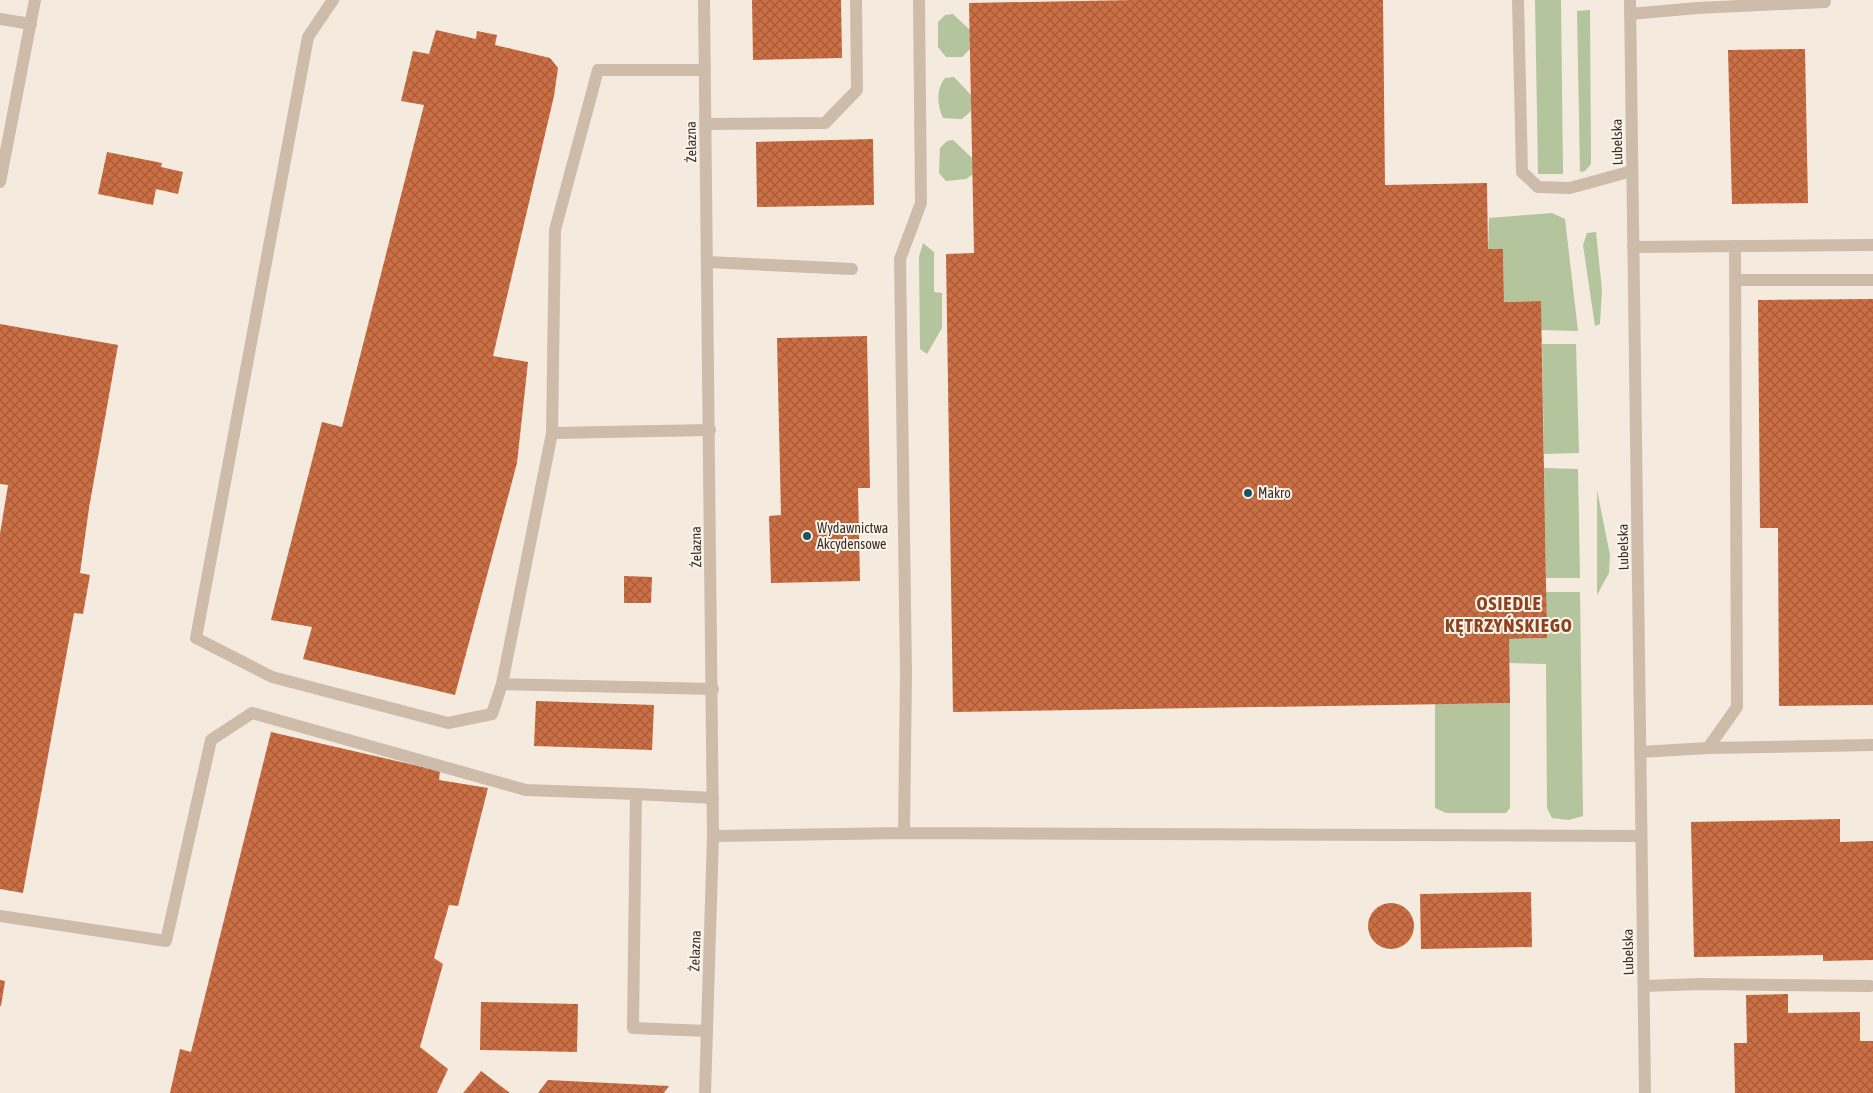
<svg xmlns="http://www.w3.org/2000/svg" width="1873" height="1093" viewBox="0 0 1873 1093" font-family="'Asap Condensed',sans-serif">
  <defs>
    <pattern id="building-cross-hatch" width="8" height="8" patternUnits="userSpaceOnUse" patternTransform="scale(1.25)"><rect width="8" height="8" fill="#cc6f44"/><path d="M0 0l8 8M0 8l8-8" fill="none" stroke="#a75c39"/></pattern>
  </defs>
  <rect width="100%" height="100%" fill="#f4ebde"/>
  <path fill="#b4c49d" d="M1535,0H1561L1563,174H1538Z
    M1590,10L1591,164L1585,171L1580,172L1577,11Z
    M953,14L970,30V49L962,57H946L938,47V22L945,15Z
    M954,77L971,95V111L962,119L943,118C937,105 936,89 945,78Z
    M953,140L972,158L973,174L966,179L946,181L939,173L940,148L947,141Z
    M1552,213L1565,219L1578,331L1541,330V301L1504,302L1503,249H1488L1489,218Z
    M1596,232L1602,290L1600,324L1595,326L1583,245L1587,233Z
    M923,243L934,252V292L942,293V328L927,354L920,349L919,257Z
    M1542,344H1576L1579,453L1544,454Z
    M1544,468L1578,469L1580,578H1546Z
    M1597,490L1610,555L1609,573L1597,595Z
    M1546,592H1580L1583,816L1569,820L1552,818L1547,808L1546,664L1509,663V639L1546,638Z
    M1510,703V808L1506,813H1446L1435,808V704Z"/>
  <path fill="url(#building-cross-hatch)" d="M752,0H841L842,58L753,60Z
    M1134,0H1383L1385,185L1487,183L1488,249H1503L1504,302L1541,301V304L1547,638L1509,639L1510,703L953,712L946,254L974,253L969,3Z
    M436,30L476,39L477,31L497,35L495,45L550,58L558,68L554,96L493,356L528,362L517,463L455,695L303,659L312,627L271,620L322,422L342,427L424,105L401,101L413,51L429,54Z
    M1805,49L1808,203L1732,204L1728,50Z
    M873,139L874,205L757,207L756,142Z
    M107,152L162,163L161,167L183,172L178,194L156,189L153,205L98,194Z
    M1873,299V705L1779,706L1778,528H1760L1758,300Z
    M0,324L118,345L89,508L80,573L90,575L83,614L74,613L23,893L0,889V534L8,485L0,484Z
    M867,336L870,488H858L860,581L771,583L769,516L781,515L777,338Z
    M624,576L652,577L651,603H624Z
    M536,701L654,705L652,750L534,746Z
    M271,732L440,771L439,780L488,788L458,906L449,905L434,958L443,964L420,1047L448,1069L437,1093H170L180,1049L191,1052Z
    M1840,819V842L1873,841V960L1823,961V955L1694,957L1691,822Z
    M1531,892L1532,947L1421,949L1420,894Z
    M1368 926a23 23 0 1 1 46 0a23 23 0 1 1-46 0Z
    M0,980L5,981L1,1006H0Z
    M1788,994V1013L1860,1012V1041H1873V1093H1735L1734,1043H1747L1746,995Z
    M481,1002L578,1004L577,1052L480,1050Z
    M481,1071L510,1093H463Z
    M548,1080L669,1086L664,1093H538Z"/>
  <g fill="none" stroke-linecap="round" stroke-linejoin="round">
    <path stroke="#cdbca9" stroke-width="12" d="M333,0L308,37L196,638L272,677L448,723L492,714L502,684L713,689
      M1518,0L1522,172L1538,187L1570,188L1632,171
      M1630,14L1697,8L1825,2
      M0,19L31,24
      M706,124L825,123L857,90L856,0
      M0,182L35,0
      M1633,247L1873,245
      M708,262L852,269
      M1735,280H1873
      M552,433L710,430
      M502,684L552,433L555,230L598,70H705
      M1708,748L1737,707L1735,246
      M1640,752L1708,748L1873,745
      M904,833L1641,836
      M713,836L904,833L906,672L900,259L921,203L919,0
      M0,916L166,941L211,740L252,713L526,790L636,794
      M1644,986L1700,984L1870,986
      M707,1031L633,1028L636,794L713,798"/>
    <path stroke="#cdbca9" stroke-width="12" d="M704,0L713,836L705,1093"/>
    <path stroke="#cdbca9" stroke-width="12" d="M1630,0L1645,1093"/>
  </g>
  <g fill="#1c545e" stroke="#fbf5eb" stroke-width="2">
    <circle cx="1248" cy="493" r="5"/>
    <circle cx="807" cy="536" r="5"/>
  </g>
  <g text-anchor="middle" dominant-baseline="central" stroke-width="4" stroke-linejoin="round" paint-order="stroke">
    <g font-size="14" fill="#3a3029" stroke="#fbf5eb">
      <text transform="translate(691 142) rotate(-91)">Żelazna</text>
      <text transform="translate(1617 142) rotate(-91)">Lubelska</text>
      <text transform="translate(696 547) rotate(-91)">Żelazna</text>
      <text transform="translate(1623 547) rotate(-91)">Lubelska</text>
      <text transform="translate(695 951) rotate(-88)">Żelazna</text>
      <text transform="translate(1628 952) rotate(-91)">Lubelska</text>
    </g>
    <g font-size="14" fill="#3a3029" stroke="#fbf5eb" text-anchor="start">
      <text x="1258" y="493">Makro</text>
      <text x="817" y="528">Wydawnictwa<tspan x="817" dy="16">Akcydensowe</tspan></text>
    </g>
    <g font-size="19" font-weight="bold" letter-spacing="1" fill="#8d411e" stroke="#fbf5eb">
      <text x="1509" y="603">OSIEDLE<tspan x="1509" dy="22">KĘTRZYŃSKIEGO</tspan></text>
    </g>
  </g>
</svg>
